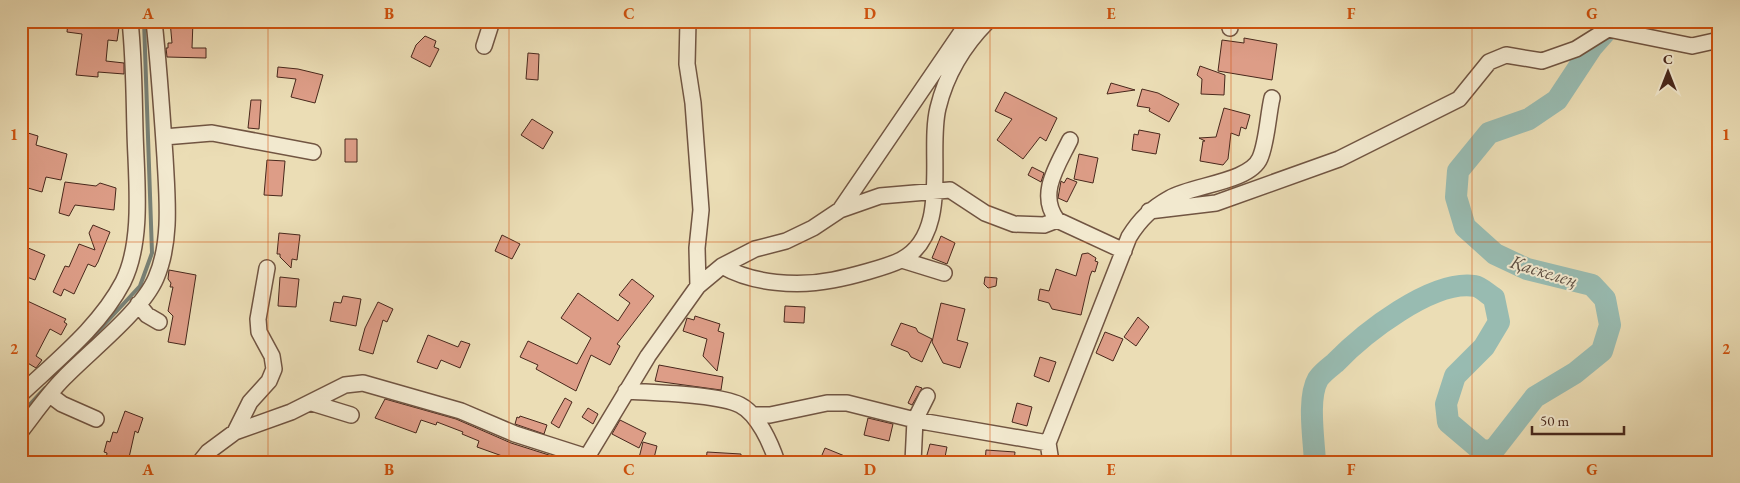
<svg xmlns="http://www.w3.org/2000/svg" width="1740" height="483" viewBox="0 0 1740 483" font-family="'EB Garamond',serif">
  <rect width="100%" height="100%" fill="#ebddb5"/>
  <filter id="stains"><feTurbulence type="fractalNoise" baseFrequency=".004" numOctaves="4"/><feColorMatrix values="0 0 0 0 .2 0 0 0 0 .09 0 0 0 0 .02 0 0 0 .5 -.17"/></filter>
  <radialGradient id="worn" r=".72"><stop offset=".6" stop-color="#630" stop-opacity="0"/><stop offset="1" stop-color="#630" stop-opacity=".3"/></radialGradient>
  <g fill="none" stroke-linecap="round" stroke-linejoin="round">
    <path stroke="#788075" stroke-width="4" d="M64,368L140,286L152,253L144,21
      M21,414L45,388"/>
    <path stroke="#98bbb1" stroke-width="22" d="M1315,462C1314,440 1307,398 1318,379C1322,373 1330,367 1335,363C1363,334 1432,279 1475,286C1481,287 1489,295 1494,298L1499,322L1484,347L1455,376L1446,404L1448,422L1481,450L1493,451L1535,397L1575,373L1602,351L1610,325L1605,299L1592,285L1527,269L1495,254L1465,227L1456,197L1458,171L1489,133L1529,119L1557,100L1592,47L1615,21"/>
  </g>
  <path fill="#dd9d87" stroke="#48281c" d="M68,21H120L117,41L108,40L106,61L124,63V74L98,72V77L76,75L82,34L67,32Z
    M170,21H193L192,48H206V58L167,57L166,48H168V43H172Z
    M425,36L436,41L434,47L439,49L430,67L411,57L416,45Z
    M1244,38L1277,44L1272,80L1218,71L1222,40L1244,43Z
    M528,53L539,54L538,80L526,79Z
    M1200,66L1225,75L1224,95L1201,94L1202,79L1197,75Z
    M278,67L298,69L323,75L315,103L291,97L296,79L277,77Z
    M1111,83L1135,90L1107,94Z
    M1142,89L1158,93L1179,104L1169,122L1149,111L1150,108L1137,106Z
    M1005,92L1057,118L1046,141L1040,137L1023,159L997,140L1012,119L995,111Z
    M251,100H261L259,129L248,128Z
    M1224,108L1250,115L1246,129L1241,127L1239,136L1231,133L1228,159L1223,165L1200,161L1203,141H1205L1199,138L1216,137Z
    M532,119L553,132L543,149L521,135Z
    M1139,130L1160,134L1156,154L1132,150L1134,134L1138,135Z
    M28,133L38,136L36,145L67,154L61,180L46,177L42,192L21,186L24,164L22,161Z
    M345,139H357V162H345Z
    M1079,154L1098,158L1093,183L1074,179Z
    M267,160L285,161L282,196L264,195Z
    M1032,167L1044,173L1041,182L1028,175Z
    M1067,178L1077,182L1067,202L1058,198L1061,181L1064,183Z
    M65,182L96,186L100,183L116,188L114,210L75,205L69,216L59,213Z
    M93,225L110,232L98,262L95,267L88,264L74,294L64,289L61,296L53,292L65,266L69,267L79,244L95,250L89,233Z
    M279,233L300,235L297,260L292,259L291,268L280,257V254H277Z
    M502,235L520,244L512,259L495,251Z
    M941,236L955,243L947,264L932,258Z
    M21,245L45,255L35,280L21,275Z
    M1088,253L1096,258L1095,261L1098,262L1095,272L1092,271L1090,276L1081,315L1052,309L1049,303L1038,300L1040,289L1049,291L1056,269L1076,276L1082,254Z
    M169,270L196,275L185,345L168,342L173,316L168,311L173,287H170L171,283L168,279Z
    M280,277L299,279L296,307L278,306Z
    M985,277L997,278L996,286L988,288L984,284Z
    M632,279L654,296L617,344L620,346L610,365L591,355L576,391L536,369L538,365L520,357L528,341L577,364L591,338L561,318L578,293L618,321L630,303L619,295Z
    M343,296L361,299L356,326L330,321L334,302L341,303Z
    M21,298L66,319L64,322L67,324L61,335L50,329L36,356L42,360L36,368L21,359Z
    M378,302L393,309L387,322L383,320L373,354L359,350L365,328Z
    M941,303L965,309L957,340L968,343L960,368L943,363L932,342Z
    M785,306L805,307L804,323L784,322Z
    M695,316L720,324L718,331L724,333L717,371L703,356L707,339L683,331L687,318L694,320Z
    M1138,317L1149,327L1136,346L1124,337Z
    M901,323L916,328L918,332L932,339L922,362L911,357L908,352L891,345Z
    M1105,332L1123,339L1113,361L1096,353Z
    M428,335L458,347L461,341L470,344L460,368L441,360L437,369L417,362Z
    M1040,357L1056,362L1049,382L1034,376Z
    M659,365L723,377L721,390L655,381Z
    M916,386L922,388L912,405L908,403Z
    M565,398L572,402L559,428L551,423Z
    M385,399L456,419L511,443L571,462H503L505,457L477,447L479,441L462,434L463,432L437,422L436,425L421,420L416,433L375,418Z
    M1017,403L1032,407L1027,426L1012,422Z
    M588,408L598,414L593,424L582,417Z
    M125,411L143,418L138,433L135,431L128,462L106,460L107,453L104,452L107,441L110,442L113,432L117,433Z
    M520,416L547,425L544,434L515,424L517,417L519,418Z
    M868,418L893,424L889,441L864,435Z
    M620,420L646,433L639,448L612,434Z
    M643,442L657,446L653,462H638Z
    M930,444L947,447L944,462H925Z
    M825,448L857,461V462H819Z
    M986,450L1015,452L1014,462H985Z
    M707,452L741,454V462H706Z"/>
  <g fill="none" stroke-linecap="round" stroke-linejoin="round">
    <g stroke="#715542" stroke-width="18">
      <path id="minor" d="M688,21L687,64L693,103L701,210L697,248L698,286
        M1229,21L1230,28
        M484,46L492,21
        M164,137L212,133L313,152
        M1070,140C1058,165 1037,194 1057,220L1124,251
        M840,210L969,21
        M1149,211L1216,203L1339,159L1459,99L1489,62L1506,55L1542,61L1576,49L1608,29L1692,46L1719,40
        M902,260L944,273
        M722,266C753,284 798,287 833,280C849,277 887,267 901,260C952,234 927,152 938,108C946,75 964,45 988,21
        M138,304L147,315L159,322
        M626,391C654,393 718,394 740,405C758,414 771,444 777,462
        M21,394C57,360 100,326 123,282C144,240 136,177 135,131C134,95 134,58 130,21
        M50,395L62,404L96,419
        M312,403L351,415
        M753,415H770L827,403H847L915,420L1048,443
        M21,431C35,413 48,394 64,378C90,351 142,311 156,278C172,241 167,196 165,157C162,112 159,67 154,21
        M235,432L250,402L269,381L274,369L272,356L259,332L258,319L267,268
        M200,462L208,452L235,432L291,412L345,385L363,383L461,411L515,434L587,457
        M584,462L648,356L698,286L722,266L755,249L786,241L813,228L840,210L880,196L950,190L985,213L1014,224L1044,225L1057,220
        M913,462L915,420L927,396
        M1051,462L1048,443L1129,237C1140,219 1152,208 1170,198C1193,185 1250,182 1260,158C1267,142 1268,115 1272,98"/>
    </g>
    <use href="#minor" stroke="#f2e9cf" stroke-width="15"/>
  </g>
  <path fill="none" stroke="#d0520e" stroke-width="1" stroke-opacity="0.55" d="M268,21V462M509,21V462M750,21V462M990,21V462M1231,21V462M1472,21V462M21,242H1719"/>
  <g text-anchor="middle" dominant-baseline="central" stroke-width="4" stroke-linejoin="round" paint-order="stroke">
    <g font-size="19" font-style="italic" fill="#5c4d41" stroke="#f2e9cf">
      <text transform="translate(1544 271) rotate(17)">Қаскелең</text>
    </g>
  </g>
  <rect width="1740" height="483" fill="none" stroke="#ebddb5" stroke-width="55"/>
  <g transform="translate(1668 72)" stroke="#f2e9cf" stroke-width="4" paint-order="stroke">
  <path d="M0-4L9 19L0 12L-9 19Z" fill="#48281c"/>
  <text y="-8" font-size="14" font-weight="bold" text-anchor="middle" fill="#48281c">С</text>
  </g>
  <path d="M1532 426v8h92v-8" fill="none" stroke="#48281c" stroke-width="2.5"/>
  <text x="1540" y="426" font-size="15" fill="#48281c" stroke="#f2e9cf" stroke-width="4" paint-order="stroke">50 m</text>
  <rect x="28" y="28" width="1684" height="428" fill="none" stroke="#d0520e" stroke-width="2"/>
  <g font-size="16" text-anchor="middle" font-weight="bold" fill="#d0520e">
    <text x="148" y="19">A</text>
    <text x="389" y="19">B</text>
    <text x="629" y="19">C</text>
    <text x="870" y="19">D</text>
    <text x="1111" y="19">E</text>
    <text x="1351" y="19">F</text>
    <text x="1592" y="19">G</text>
    <text x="14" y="140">1</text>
    <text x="1726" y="140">1</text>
    <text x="14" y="354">2</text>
    <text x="1726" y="354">2</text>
    <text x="148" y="475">A</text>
    <text x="389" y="475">B</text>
    <text x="629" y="475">C</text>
    <text x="870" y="475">D</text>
    <text x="1111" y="475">E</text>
    <text x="1351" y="475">F</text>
    <text x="1592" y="475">G</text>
  </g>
  <rect width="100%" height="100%" filter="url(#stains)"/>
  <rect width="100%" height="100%" fill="url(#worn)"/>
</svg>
